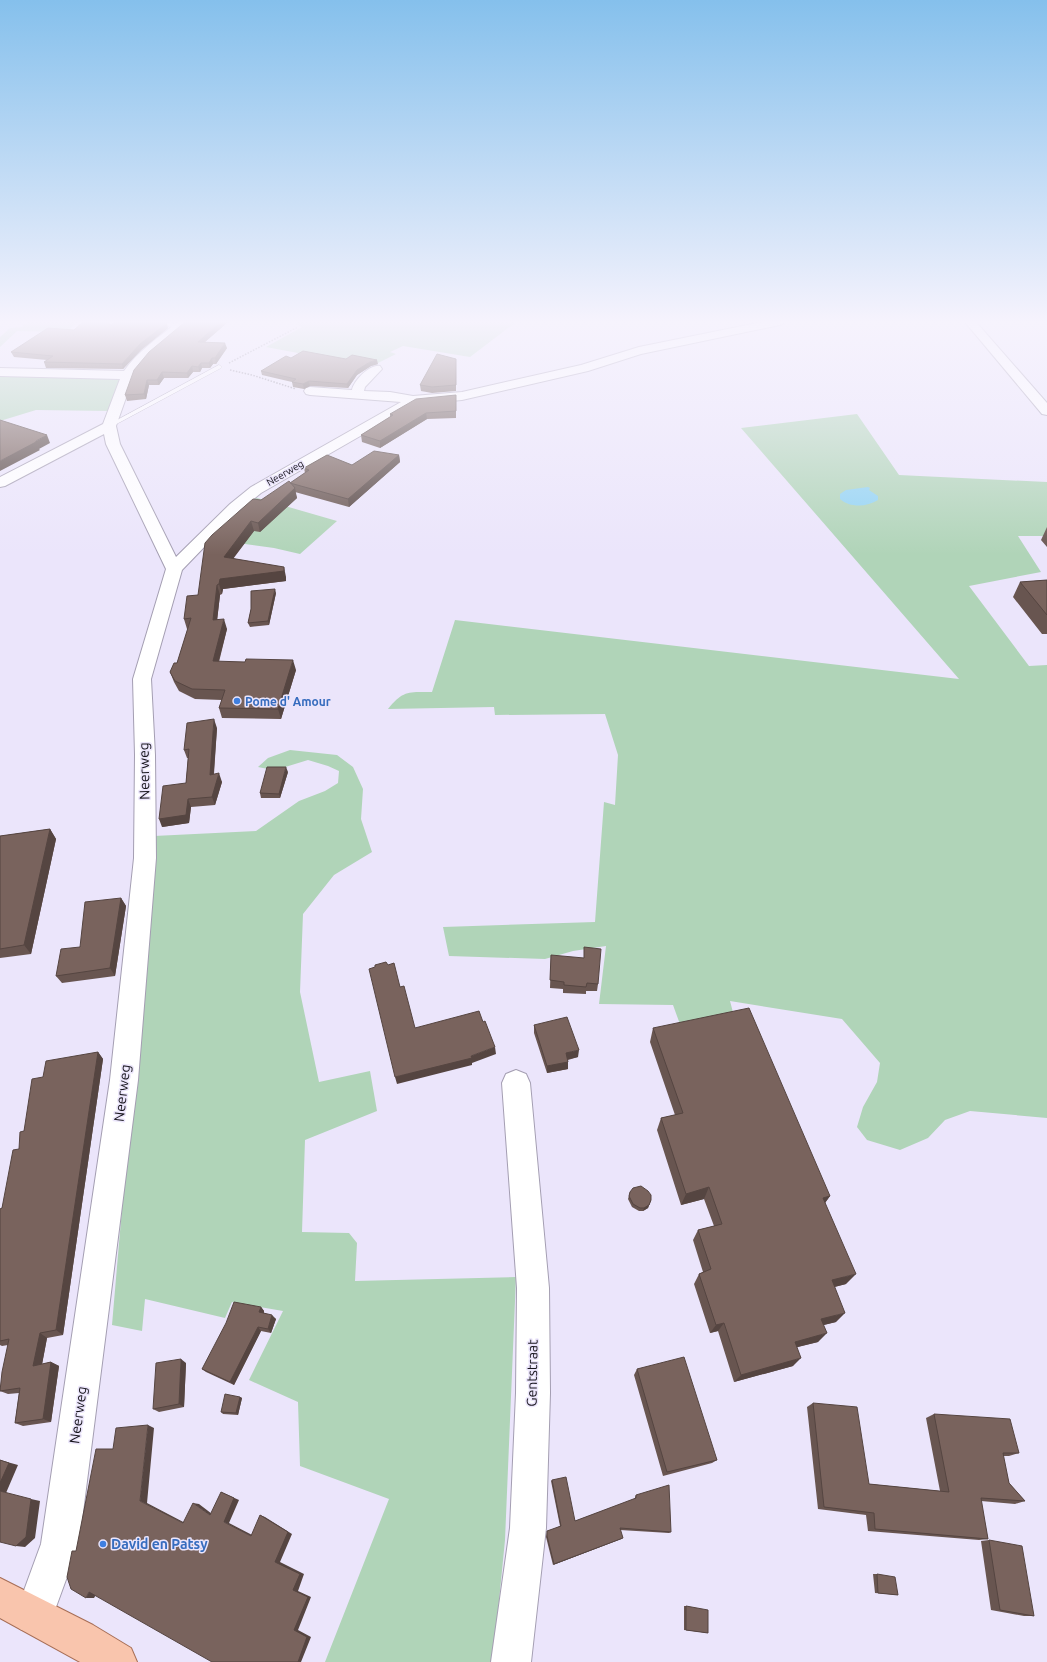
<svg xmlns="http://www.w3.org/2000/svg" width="1047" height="1662" viewBox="0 0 1047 1662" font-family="Ubuntu,sans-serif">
  <rect width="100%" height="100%" fill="#ebe5fb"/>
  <path fill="#b0d4b8" d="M27,322H77L67,332L17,331L0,347V337L10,328L22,327Z
    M298,322H516L470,357L403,346L390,352L396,354L378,363L349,358L346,362L266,347L302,327L295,324Z
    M0,374L123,379L109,411L36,410L0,421Z
    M857,414L899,475L1047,482V536H1018L1041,572L969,586L1029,666L1047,665V1118L970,1111L945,1120L928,1138L900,1150L867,1140L857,1127L863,1107L877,1082L880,1063L842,1019L730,1001L735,1020L681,1027L673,1005L599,1004L606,946L573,951L545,959L449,956L443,927L595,922L604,802L615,805L618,755L605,714L495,715L494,707L388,709C403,690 409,692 432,692L455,620L959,679L741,428Z
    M254,497L337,521L300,554L274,548L208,539Z
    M290,750L337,755L353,767L363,789L361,819L372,852L334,875L303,914L300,992L319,1082L370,1071L377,1111L305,1140L302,1232L349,1233L357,1243L355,1281L516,1277L505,1540L493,1662H325L389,1499L300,1466L298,1402L249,1380L283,1311L232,1302L225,1318L145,1299L142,1331L112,1325L154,836L256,831L299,801L325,791L338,783L339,771L328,766L308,760L282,768L268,769L258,767L268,758Z"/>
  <path fill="#91d3f3" d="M868,487L870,488L869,490L878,496V500C867,507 850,508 840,499V494L846,490Z"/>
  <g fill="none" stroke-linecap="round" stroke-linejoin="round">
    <g stroke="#a49eb2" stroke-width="1">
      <path id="service" d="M134,322L182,324L185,326L182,328Z
        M219,365L222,367L221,368L111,427L106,426Z"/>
    </g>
    <g stroke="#a49eb2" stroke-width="2">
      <path id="minor" d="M178,322H191L150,356L141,365L134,375L116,426L120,444L176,557L230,504L251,487L401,402L310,395L306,394L304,391L306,388L310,387L352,390C354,380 370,364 380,366L382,369L365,387L364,391L390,392L413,396L462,392L581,365L639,347L762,322H785L780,325L641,354L588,371L462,400L416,404L261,493L240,510L182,570L151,679L155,755L156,858L138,1080L79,1544L48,1629L34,1634L20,1629L15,1615L41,1544L110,1080L134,858L135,755L133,679L166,569L106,444L104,434L5,486L0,487V477L103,424L120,379L0,376V368L124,371C138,351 159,337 178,322Z
        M516,1070L526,1074L530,1083L549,1288L550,1393L546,1528L531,1662H491L510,1528L516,1393L517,1288L502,1083L506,1074Z"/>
    </g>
    <g stroke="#a49eb2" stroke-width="2">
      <path id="secondary" d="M965,322H976L1047,403V415L1042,414Z"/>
    </g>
    <g stroke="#a76e56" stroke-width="2">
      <path id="primary" d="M0,1578L93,1625L131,1648L137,1662H80L0,1618Z"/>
    </g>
    <path stroke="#888493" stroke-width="1.5" stroke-dasharray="1.5 1.5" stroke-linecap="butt" d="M229,363L298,327
      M230,370L252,375L296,389"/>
    <use href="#service" fill="#fff" fill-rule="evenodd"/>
    <use href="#minor" fill="#fff" fill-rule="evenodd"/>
    <use href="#secondary" fill="#fff" fill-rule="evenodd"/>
    <use href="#primary" fill="#f9c5ad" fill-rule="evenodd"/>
  </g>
  <path fill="#685550" d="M83,322H110L109,324L112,325L168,328L141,350L123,369L46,368L44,362L47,360L14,357L11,352L74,330Z
    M185,322H228L205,342L227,348L216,364H213L210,368H202L200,372H193L188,378H164L159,385H149L146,399L127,401L125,395Z
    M291,358L378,364L371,366L357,375L348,388L310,386L304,389L293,387L292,382L262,375L261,371Z
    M456,365V391L432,393L421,391L420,385Z
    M456,395V418L427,419L380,448L362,442L361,435L390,417V414Z
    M399,455L400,462L349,507L295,492L297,498L260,532L254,531L233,558L286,577V581L223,589L222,594L220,595L217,620L227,629L219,662L296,670L281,719L222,718L219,708L222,700L195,699L179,691L174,682L170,672L177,663L188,629H187L184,619L198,595L261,500L290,483L305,473L304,468L352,465Z
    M1047,527V547L1041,540Z
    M1047,580V634H1042L1013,597L1020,582Z
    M276,593L269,625L250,627L248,623L251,609Z
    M217,728L214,774L222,782L215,805L191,807L189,823L162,827L186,783L188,758H187L184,750Z
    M288,772L280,798H261L260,793Z
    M50,829L56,839L31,954L0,958V836Z
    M121,898L126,906L115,976L62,983L56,976L80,947Z
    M551,955L598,984L597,991H586V994L563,993V989L550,988Z
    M534,1025L578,1057L568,1060V1069L547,1073L534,1033Z
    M653,1028L830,1196L825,1203L846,1284L834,1287L836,1322L823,1325L818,1342L797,1347L793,1366L734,1382L718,1331L710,1333L694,1284L699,1274L703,1272L693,1240L698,1230L714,1226L704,1199L681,1205L657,1130L661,1118L675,1115L650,1042Z
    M98,1052L103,1059L63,1335L47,1338L42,1364L51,1362L59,1366L51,1422L23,1426L15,1423L19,1393L8,1394L0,1391L8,1345L2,1346L0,1345V1209L2,1208L24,1131L43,1077Z
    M630,1192L651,1200L648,1208L643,1211H639L632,1207L628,1199Z
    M261,1307L264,1311V1313L276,1319L271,1333L261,1331L234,1385L206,1372L202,1369Z
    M186,1363L184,1407L159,1412L153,1409Z
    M637,1369L717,1460L712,1463L663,1476L634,1375Z
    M240,1397L242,1398L238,1415L223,1414L221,1412Z
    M813,1403L869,1484L940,1491L926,1418L934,1414L1019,1453L1009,1456H1003L1009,1483L1025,1501L1015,1504L981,1501L988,1539L979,1540L868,1531L866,1515L818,1509L807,1407Z
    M552,1480L575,1521L635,1499V1497L636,1495L671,1532L669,1533L620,1530L621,1539L553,1565L546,1537L547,1532L560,1526L551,1481Z
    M989,1540L1034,1616H1024L991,1610L981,1541Z
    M873,1574H877L898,1595L875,1593Z
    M684,1606H686L708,1633L684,1630Z"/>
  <path fill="#554541" d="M221,322H228L199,347L198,342Z
    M167,323L168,328L141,350L123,369L122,364L140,344Z
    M225,343L227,348L216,364L215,358Z
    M212,358L213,364L210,368L209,363Z
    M377,360L378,364L371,366L357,375L348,388L347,384L357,370L370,362Z
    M201,363L202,368L200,372L198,367Z
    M192,366L193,372L188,378L187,373Z
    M162,372L164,378L159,385L157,380Z
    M147,380L149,385L146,399L144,394Z
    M309,381L310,386L304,389L303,384Z
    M426,413L427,419L380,448V441Z
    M47,435L50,443L39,449L40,450L0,471V461Z
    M399,455L400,462L349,507L348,499Z
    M295,488L297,498L260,532L258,523Z
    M251,521L254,531L227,567L224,557Z
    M284,567L286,577V581L223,589L222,594L219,584L220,579Z
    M217,585L220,595L216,630L213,620Z
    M275,589L276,593L269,625L268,621Z
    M224,619L227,629L216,671L213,661Z
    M293,660L296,670L281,719L278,709Z
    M214,719L217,728L213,783L210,775Z
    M286,767L288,772L280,798L279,794Z
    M219,773L222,782L215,805L212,797Z
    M188,799L191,807L189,823L162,827L159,819Z
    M50,829L56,839L31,954L24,945Z
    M121,898L126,906L115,976L110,968Z
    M495,1047L496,1054L472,1063V1065L397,1084L395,1077L471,1056Z
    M579,1050L578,1057L565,1060L566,1053Z
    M98,1052L103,1059L63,1335L56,1330Z
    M568,1062V1069L547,1073V1066Z
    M709,1187L704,1199L681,1205L686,1194Z
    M830,1196L822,1207L823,1198Z
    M651,1200L648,1208L643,1211L644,1208Z
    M856,1274L846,1284L823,1290L832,1280Z
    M261,1307L264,1311L263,1316L259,1312Z
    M845,1313L836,1322L812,1328L821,1319Z
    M272,1315L276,1319L271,1333L268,1329Z
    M724,1323L718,1331L710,1333L716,1325Z
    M258,1327L261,1331L234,1385L230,1382Z
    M40,1333L47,1338L41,1370L33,1366Z
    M827,1333L818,1342L786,1350L795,1342Z
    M801,1358L793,1366L734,1382L741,1375Z
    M181,1359L186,1363L184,1407L179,1404Z
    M51,1362L59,1366L51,1422L43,1419Z
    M240,1397L242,1398L238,1415L236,1413Z
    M148,1425L154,1428L147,1503L189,1525L183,1523L140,1501Z
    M0,1460L18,1465L6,1493L0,1491Z
    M221,1492L239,1500L229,1523L256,1537L251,1536L224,1522Z
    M31,1499L40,1501L35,1538L25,1547L16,1546Z
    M193,1503L199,1504L216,1517L210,1515Z
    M260,1515L265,1517L292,1534L280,1562L304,1574L298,1591L311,1597L298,1630L311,1637L301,1662H298L294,1630L293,1590L275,1562Z
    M623,1538L621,1539L553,1565L554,1564Z
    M89,1592L97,1593L94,1598H86Z"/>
  <path fill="#79635d" stroke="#554541" d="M83,322H104V323L112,325L114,322L167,323L140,344L122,364L44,362L53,356L11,352L48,328L74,330Z
    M185,322H221L198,342L225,343L215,358H212L209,363H201L198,367L192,366L187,373L162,372L157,380H147L144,394L125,395L134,370L149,352Z
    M303,351L346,359L352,355L377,360L370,362L357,370L347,384L309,381L303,384L292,382L296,379L261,371L286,356L291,358Z
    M437,354L456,359V385L432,387L420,385Z
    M456,395V411L426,413L380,441L361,435L393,415L390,414L416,399Z
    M0,420L47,435L36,441V442L0,461Z
    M374,451L399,455L348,499L290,483L309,470L304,468L327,455L352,465Z
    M289,481L295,488L258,523L251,521L224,557L284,567V571L220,579L219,584L217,585L213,620L224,619L213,661L245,662L246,659L293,660L278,709L219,708L225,690L192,689L175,681L170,672L174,663H177L191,618L184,619L187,596L198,595L205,543L212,535L253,499L261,500Z
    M1047,580V615L1020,582Z
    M275,589L268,621L248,623L251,609V591Z
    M214,719L210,775L219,773L212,797L188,799L186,815L159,819L163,786L186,783L189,749L184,750L187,723Z
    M267,767H286L279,794L260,793Z
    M50,829L24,945L0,949V836Z
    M121,898L110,968L56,976L61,949L80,947L85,902Z
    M584,947L601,949L598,984L587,983L586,987L564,985V982L550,980L551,955L584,958Z
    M386,962L388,965L394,963L400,987L404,986L415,1028L479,1011L483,1022L485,1021L495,1047L471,1056L472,1058L395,1077L369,969L375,967V965Z
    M749,1008L830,1196L823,1198L856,1274L832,1280L845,1313L821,1319L827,1333L795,1342L801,1358L741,1375L724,1323L716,1325L699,1274L711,1269L698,1230L722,1224L709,1187L686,1194L661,1118L683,1113L653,1028Z
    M567,1017L579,1050L566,1053L568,1062L547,1066L534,1025Z
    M98,1052L56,1330L40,1333L33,1366L51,1362L43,1419L15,1423L20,1388L0,1391L2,1372L9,1339L0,1341V1209L2,1208L13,1150L19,1149L20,1132L24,1131L32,1079L43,1077L46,1061Z
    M641,1186L648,1191L651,1195V1200L649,1205L644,1208H640L633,1204L629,1196L630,1192L633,1188Z
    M234,1302L261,1307L259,1312L272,1315L268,1329L258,1327L230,1382L202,1369L226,1323Z
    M684,1357L717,1460L667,1472L637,1369Z
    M181,1359L179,1404L153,1409L156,1363Z
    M225,1394L240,1397L236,1413L221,1412Z
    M813,1403L857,1407L869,1484L949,1492L934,1414L1010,1419L1019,1453H1003L1009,1483L1025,1501L981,1498L988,1539L875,1529L874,1513L824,1507Z
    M148,1425L140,1501L183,1523L193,1503L210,1515L221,1492L234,1498L224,1522L251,1536L260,1515L288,1532L275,1562L300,1574L293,1590L308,1597L294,1630L307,1637L298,1662H212L89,1592L86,1598L71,1589L67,1577L72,1551H76L96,1449H113L116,1428Z
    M0,1460L9,1463L0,1483Z
    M566,1477L575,1521L636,1498V1495L669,1485L671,1532L620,1528L623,1538L554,1564L547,1536V1531L561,1526L552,1480Z
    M0,1491L31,1499L26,1537L16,1546L0,1542Z
    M989,1540L1022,1546L1034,1616L1000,1610Z
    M877,1574L895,1577L898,1595L878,1593Z
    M686,1606L708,1610V1633L686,1630Z"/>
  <linearGradient id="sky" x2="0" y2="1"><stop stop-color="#85c0ec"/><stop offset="0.58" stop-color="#f6f3fd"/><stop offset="1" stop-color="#f6f3fd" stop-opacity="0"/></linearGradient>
  <rect width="1047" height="555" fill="url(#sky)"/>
  <g fill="#3f7fe0" stroke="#ebe5fb" stroke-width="1.5">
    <circle cx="237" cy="701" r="4"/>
    <circle cx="103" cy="1544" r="4"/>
  </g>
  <g text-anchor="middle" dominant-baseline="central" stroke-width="3" stroke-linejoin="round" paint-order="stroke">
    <g font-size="10" fill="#16141b" stroke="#ebe5fb">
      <text transform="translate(285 473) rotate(-30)">Neerweg</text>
    </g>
    <g font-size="12" font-weight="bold" fill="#366cbe" stroke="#ebe5fb" text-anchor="start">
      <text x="245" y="701">Pome d' Amour</text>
    </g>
    <g font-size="14" fill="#16141b" stroke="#ebe5fb">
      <text transform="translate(144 771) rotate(-91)">Neerweg</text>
      <text transform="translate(122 1093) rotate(-83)">Neerweg</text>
      <text transform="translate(532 1373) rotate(-89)">Gentstraat</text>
      <text transform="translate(78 1415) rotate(-82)">Neerweg</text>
    </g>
    <g font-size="14" font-weight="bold" fill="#366cbe" stroke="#ebe5fb" text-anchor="start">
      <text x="111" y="1544">David en Patsy</text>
    </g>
  </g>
</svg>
